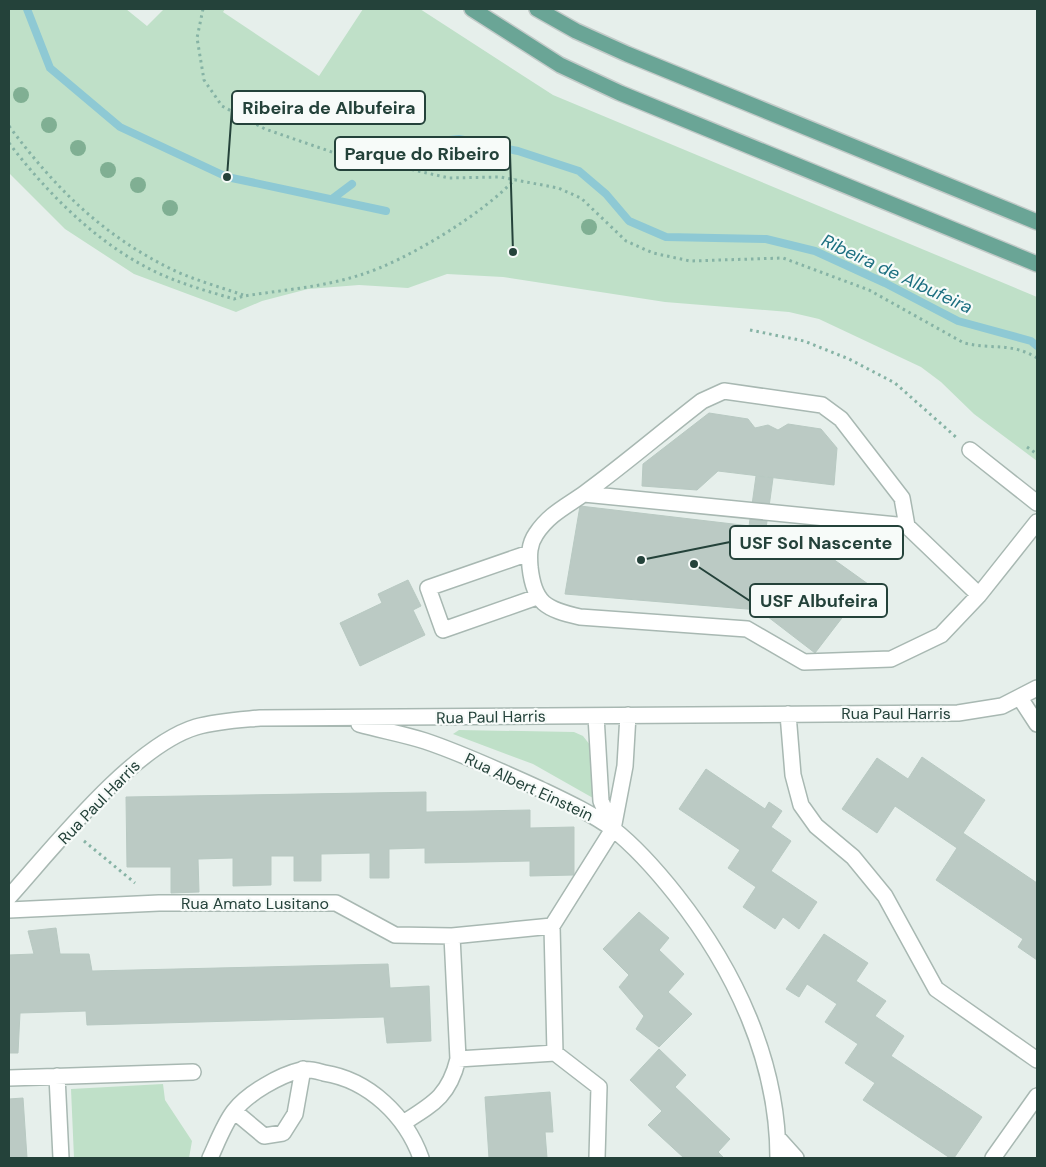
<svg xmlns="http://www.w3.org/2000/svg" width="1046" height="1167" viewBox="0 0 1046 1167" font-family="'DM Sans',sans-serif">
  <rect width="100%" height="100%" fill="#e6efeb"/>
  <path fill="#bfe0c8" d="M9,9H126L147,26L164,9H225L223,12L319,76L363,9H420L553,95L1037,297V461L974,414L941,382L921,367L819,319L789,312L665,302L503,277L447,274L408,288L359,285L308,289L262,301L236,312L134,274L65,229L9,173Z
    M459,730L574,732L583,736L590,745L593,798L533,764L453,734Z
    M163,1084L165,1100L192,1141L189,1158H74L71,1089Z"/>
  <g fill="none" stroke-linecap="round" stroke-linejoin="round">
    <path stroke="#8ec9d4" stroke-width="8" d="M27,9L50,68L120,127L227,177L386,211
      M411,144L459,139L518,151L579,171L606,194L629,221L666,237L766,239L815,251L885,283L958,321L1031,341L1037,346
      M332,199L352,184"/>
  </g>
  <path fill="#bbcac4" stroke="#b8c9c2" d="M709,413L748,419L755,428L768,425L778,430L788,424L821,429L837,448L834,485L718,471L697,490L642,486L643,464Z
    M756,476L773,478L763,550L746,548Z
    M580,506L750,526L746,548L763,550L787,526L868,584L815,653L759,610L565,594Z
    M408,580L421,606L413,610L425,635L360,666L340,623L382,603L378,594Z
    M922,757L985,800L963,833L1037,883V960L1018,947L1023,939L936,880L957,848L895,806L877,833L842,809L877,758L908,779Z
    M706,769L765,809L769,802L782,811L771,827L791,841L771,871L817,902L799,929L783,917L775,929L743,907L756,887L728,868L740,850L679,809Z
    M426,792V812L530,810V828L574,827V875L530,876V861L425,863V848L389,849V878H370V853L321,854V881H294V856H271V885L233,886V858L198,859L199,892L171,893V867H127L126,797Z
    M639,912L669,938L659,950L684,974L668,992L692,1014L659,1047L636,1029L644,1016L619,987L629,975L603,949Z
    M56,928L60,954H89L92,971L388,964L390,988L429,986L431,1041L387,1043L384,1017L87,1025L86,1011L20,1013L18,1053H9V955L34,954L28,931Z
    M824,934L868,963L856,981L886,1001L875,1016L904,1036L891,1056L982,1117L954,1158H950L863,1100L875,1083L845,1063L858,1044L825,1022L837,1004L807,984L799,997L786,989Z
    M659,1049L686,1075L675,1087L730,1139L718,1152L724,1158H684L648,1125L662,1111L630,1080Z
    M550,1092L553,1132H545L547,1158H489L485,1097Z
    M23,1098L27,1158H9V1099Z"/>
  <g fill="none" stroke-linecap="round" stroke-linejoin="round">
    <g stroke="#a8b8b2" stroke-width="18">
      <path id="minor" d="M970,450L1037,503
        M584,494L907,526
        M529,553L428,588L443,630L537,597
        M979,595L907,526L902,498L841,419L822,405L724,391L702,401C663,431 625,464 585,493C567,506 549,514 536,534C529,544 529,555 530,567C534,604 546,609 580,617L747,629L804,662L891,659L941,635L979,595L1037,522
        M1020,698L1037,724
        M788,714L793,775L801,805L816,826L853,857L885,896L936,989L1037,1060
        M596,716L601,801L613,829
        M359,724C380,730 403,734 425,741C464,754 502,772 540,789C565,801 591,813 613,829C637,848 657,871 676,895C735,970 778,1061 778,1158
        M9,897C53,848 133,746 196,727C217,721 238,720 260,718L958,713L1002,706L1037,688
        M9,910L159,903H336L395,935L452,936L552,926
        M452,936L458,1059L555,1053
        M57,1076L61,1158
        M9,1078L193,1072
        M234,1111L264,1136L283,1133L295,1114L303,1069
        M403,1123C433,1104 449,1096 458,1059
        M778,1138L796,1158
        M210,1158C217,1143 224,1124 234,1111C248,1093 280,1075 301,1070C308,1068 317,1071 324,1073C369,1080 406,1116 421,1158
        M597,1158L599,1087L555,1053L552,926L613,829L625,766L628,715
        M993,1158L1037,1096"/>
    </g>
    <g stroke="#c2cac8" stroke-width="18">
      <path id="major" d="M472,9L560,65L620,93L1037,264
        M537,9L576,31L627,54L1037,222"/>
    </g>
    <path stroke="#86b3a5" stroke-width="3" stroke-dasharray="2.5 4" stroke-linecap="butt" d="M203,9L197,38L204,80L222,106L265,129L361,162L387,164L449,178L500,177L558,188L581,198L626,241L653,253L690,261L783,258L869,290L964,343C993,350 1011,342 1037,358
      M9,126C55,188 101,234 171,269C194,280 220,287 243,295
      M9,143C51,198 106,253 172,279C192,287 214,293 234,299L244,296C283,290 323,287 360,275C406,261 483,214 515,179
      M750,330L804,341L849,359L895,383L957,438
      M1027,447L1037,454
      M84,841L135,883"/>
    <use href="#minor" stroke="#fff" stroke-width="15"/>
    <use href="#major" stroke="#6aa596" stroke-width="15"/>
  </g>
  <g fill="#80af93">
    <circle cx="21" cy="95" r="8"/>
    <circle cx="49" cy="125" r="8"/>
    <circle cx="78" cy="148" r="8"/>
    <circle cx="108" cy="170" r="8"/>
    <circle cx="138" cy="185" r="8"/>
    <circle cx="170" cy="208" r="8"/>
    <circle cx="589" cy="227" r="8"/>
  </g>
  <g text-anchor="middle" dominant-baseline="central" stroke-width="4.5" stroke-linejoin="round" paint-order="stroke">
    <g font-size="16" fill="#24423a" stroke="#f7fbf9">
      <text x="896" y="713">Rua Paul Harris</text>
      <text transform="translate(491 717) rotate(-1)">Rua Paul Harris</text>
      <text transform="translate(529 787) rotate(25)">Rua Albert Einstein</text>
      <text transform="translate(99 802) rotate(-46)">Rua Paul Harris</text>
      <text x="255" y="903">Rua Amato Lusitano</text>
    </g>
    <g font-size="18" font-style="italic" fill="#1c6f80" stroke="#f7fbf9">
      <text transform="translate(897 274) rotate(25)">Ribeira de Albufeira</text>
    </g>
  </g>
  <path fill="none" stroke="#24423a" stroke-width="2" d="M227 177L232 108M513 252L510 153M641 560L730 542M694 564L750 601"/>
  <g fill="#24423a" stroke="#f7fbf9" stroke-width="2">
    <circle cx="227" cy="177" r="5"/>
    <circle cx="513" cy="252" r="5"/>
    <circle cx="641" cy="560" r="5"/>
    <circle cx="694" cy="564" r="5"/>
  </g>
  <g fill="#f7fbf9" stroke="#24423a" stroke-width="2">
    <rect x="232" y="91" width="193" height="33" rx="5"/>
    <rect x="335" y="137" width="175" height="33" rx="5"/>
    <rect x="730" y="526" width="173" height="33" rx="5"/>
    <rect x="750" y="584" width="137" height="33" rx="5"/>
  </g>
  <g font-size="18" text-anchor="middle" font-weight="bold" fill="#24423a">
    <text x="329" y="114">Ribeira de Albufeira</text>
    <text x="422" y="160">Parque do Ribeiro</text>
    <text x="816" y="549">USF Sol Nascente</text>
    <text x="819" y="607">USF Albufeira</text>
  </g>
  <rect width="1046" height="1167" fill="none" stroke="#24423a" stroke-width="20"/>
</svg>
